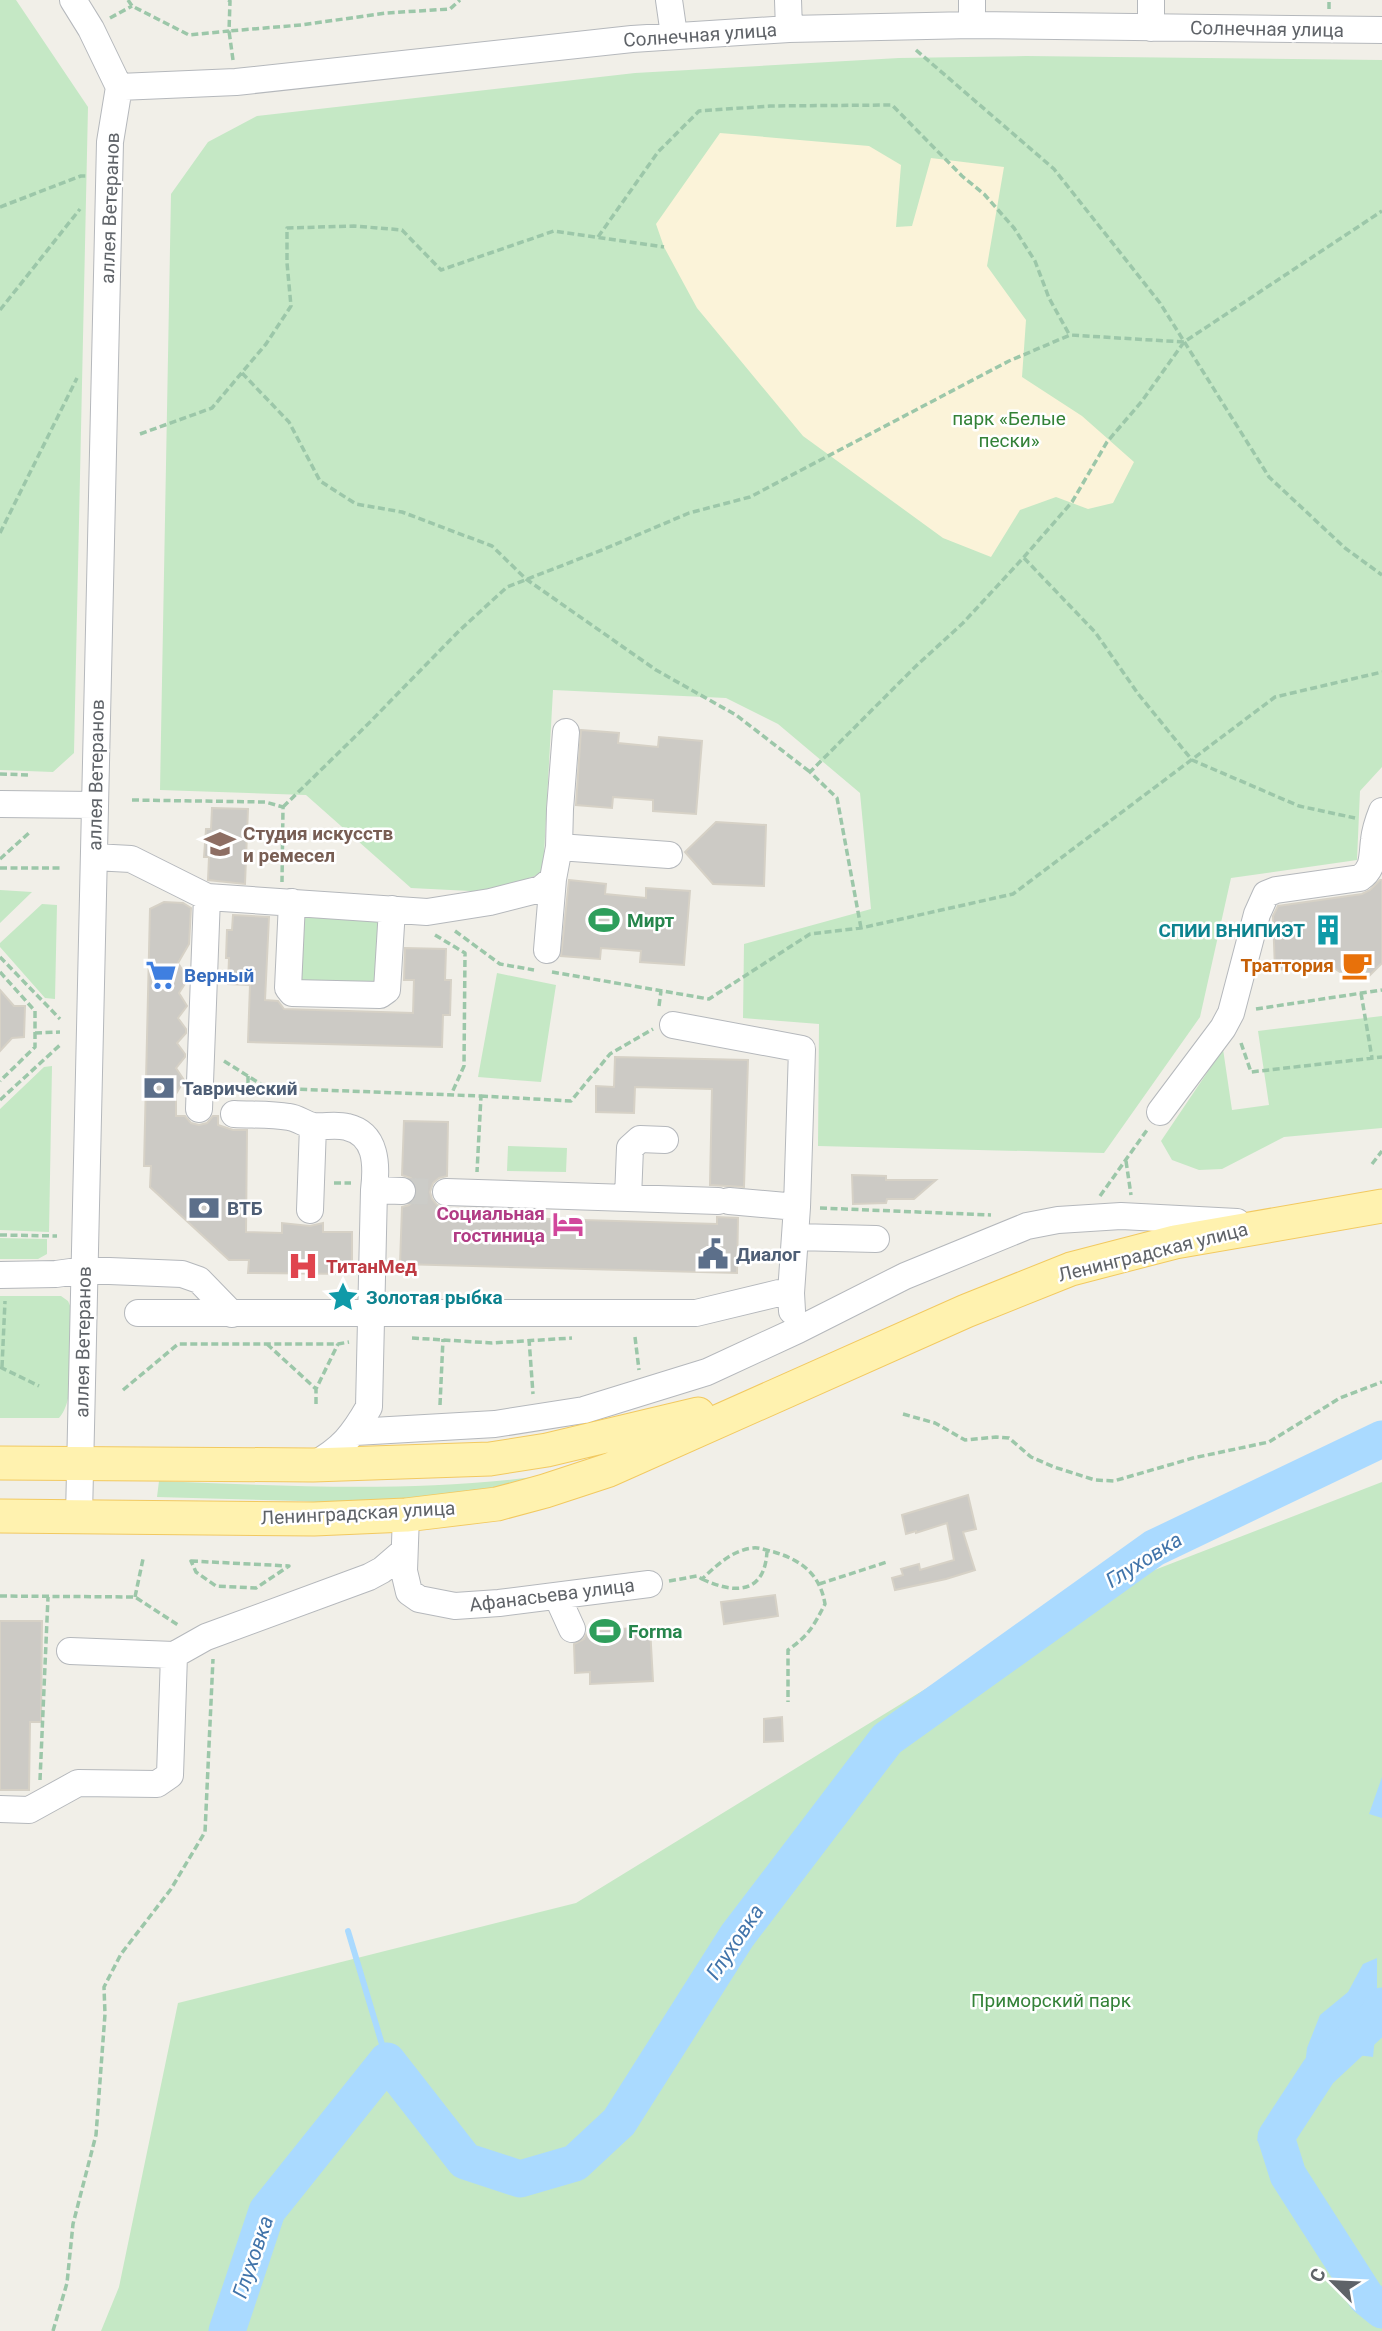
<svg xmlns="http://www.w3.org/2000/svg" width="1382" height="2331" viewBox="0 0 1382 2331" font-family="Roboto,sans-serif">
  <rect width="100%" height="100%" fill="#f1efe8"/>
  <path fill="#c5e8c5" d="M0,0H16L88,107L74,753L53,772L0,770Z
    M1026,56L1382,60V767L1360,791L1357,860L1231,878L1200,1017L1104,1153L818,1146L819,1024L743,1018L744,944L871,909L860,793L778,724L726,698L553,690L543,873L490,892L411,888L306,795L160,790L171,194L208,142L257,116L635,73L899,58Z
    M0,890L32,892L0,923Z
    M42,904L57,905L55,999L45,998L0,947V943Z
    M295,908L388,914L382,989L293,987Z
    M497,973L556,985L541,1082L478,1077Z
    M1382,1016V1128L1284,1137L1222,1169L1199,1170L1172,1160L1161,1141L1223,1049L1232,1110L1269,1105L1258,1031Z
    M52,1066L49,1232L0,1230V1109L44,1067Z
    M508,1146L567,1148L566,1172L507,1171Z
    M0,1238L47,1239V1254L38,1259H0Z
    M0,1296H61L68,1301L72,1310C71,1337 77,1399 59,1418H0Z
    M541,1476L542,1482L364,1505L300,1501L157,1497L159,1481C287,1486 414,1493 541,1476Z
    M1382,1482V2331H101L119,2287L178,2003L576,1903L1059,1607Z"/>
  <path fill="#fbf3d9" d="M720,133L869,146L901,165L896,227L912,226L931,158L1004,167L987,266L1026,320L1022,377L1082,416L1134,462L1113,503L1088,509L1056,497L1020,510L991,557L943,538L803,436L697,308L664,247L656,224Z"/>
  <path fill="#aadaff" d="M1382,1777V1818L1369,1814Z
    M1377,1958V2017L1373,2057L1357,2055L1335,2061L1329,2085L1296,2098L1266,2154L1257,2140L1282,2096L1304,2074L1307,2048L1320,2015L1348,1992L1363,1964Z"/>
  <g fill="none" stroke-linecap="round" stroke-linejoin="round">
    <path stroke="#aadaff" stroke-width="6" d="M348,1931L387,2061"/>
    <path stroke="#aadaff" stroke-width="37" d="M1382,2006L1377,2017L1319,2071L1276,2137L1288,2175L1366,2297L1382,2310
      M227,2331L267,2211L387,2061L465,2161L520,2179L575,2163L619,2122L737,1936L887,1739L1154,1548L1382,1439"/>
  </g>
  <path fill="#cccac5" stroke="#d6d1c6" stroke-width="2" d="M581,730L619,733L618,743L658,747L659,737L702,741L696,814L653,811V800L613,797L612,808L576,805Z
    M212,808L248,809L245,884L208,880L209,857H204L206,829H211Z
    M716,822L766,825L764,886L713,884L685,852Z
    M569,880L606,884L605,894L646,898V888L690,891L684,965L640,962L641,951L601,948L600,959L561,956Z
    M1380,880H1382V963L1368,977L1353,981L1331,966L1275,970L1273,916L1278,906L1362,894L1370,890Z
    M164,902L183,903L191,908L189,944L178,963L188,979L179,993L187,1006L178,1018L186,1029V1033L177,1043L185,1054V1057L176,1068L184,1080L176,1094V1116H185L191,1123L199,1125L207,1123L213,1116H218V1125L233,1130H247L246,1232L282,1233V1223L310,1226L323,1223V1232H352V1274L248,1273L249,1260H229L150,1187L151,1166H144L150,909Z
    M233,915L269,917L265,1000L278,1001L284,1009L413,1013L414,980H404L405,948L446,949L445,980H451L450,1015H443L442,1047L248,1042L250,985L228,984L229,958H226L227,930H232Z
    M0,990L14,1006H25L24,1037L12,1038L0,1051Z
    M615,1057L748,1060L744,1187L710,1185L712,1089L635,1087L634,1113L596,1112V1086L614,1087Z
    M404,1121L448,1122L447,1176L439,1178L433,1183L430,1192L432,1199L437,1205L446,1208L445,1216L717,1224V1217L738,1218L737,1273L400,1264L402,1207L409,1205L415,1200L418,1191L416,1183L411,1178L402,1175Z
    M852,1175L886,1176V1180H936L914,1199H887L886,1203L853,1204Z
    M968,1495L976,1529L963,1532L975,1570L946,1579L895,1590L892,1578L903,1575L901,1569L919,1564L920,1570L954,1560L947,1523L916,1533V1531L906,1534L902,1515Z
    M775,1595L778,1616L724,1624L721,1602Z
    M0,1621H42L41,1722H30L29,1790H0Z
    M650,1627L653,1681L590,1684V1672L575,1673L574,1644L584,1639L588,1631Z
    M782,1717L783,1741L764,1742V1719Z"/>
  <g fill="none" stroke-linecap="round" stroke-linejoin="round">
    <path stroke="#ccccc8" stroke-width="26" stroke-dasharray="26 13" stroke-linecap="butt" d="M402,1191L446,1192"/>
    <g stroke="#b5b8bc" stroke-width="28">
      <path id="minor" d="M73,0L91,29L119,87
        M669,0L674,35
        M788,0L789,29
        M972,0V25
        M1151,0V28
        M119,87L236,82L632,39L789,29L972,25L1382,30
        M0,804L95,805
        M559,847L560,809L566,732
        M94,857L131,859L207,897L427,912L490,902L541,889L553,879L559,847L669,855
        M292,902L288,988L292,993L380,995L387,990L392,909
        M547,950L553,879
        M673,1025L802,1049L797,1207
        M199,1109L207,897
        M1160,1112L1223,1028L1231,1013L1257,914L1266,894L1276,890L1360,878C1374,869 1372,856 1374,840C1375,830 1378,821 1382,811
        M234,1114C252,1115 271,1114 289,1117C298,1118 306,1125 314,1126C325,1127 336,1124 347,1127C377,1134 377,1165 374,1190
        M446,1192L718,1201
        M628,1198L630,1148L640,1139L665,1140
        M729,1201L797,1207L791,1293L792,1311
        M310,1210L313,1126
        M795,1237L876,1239
        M0,1275L56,1274L85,1270L182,1274L199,1280L232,1314
        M138,1313H696L779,1293H791
        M355,1432L495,1424L584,1410L707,1372L798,1330L905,1276L1027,1226L1058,1220L1121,1216L1237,1222
        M313,1465C342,1449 353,1435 369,1407L374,1190L402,1191
        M406,1515L404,1571L409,1592L419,1599L455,1606L499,1603L649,1584
        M79,1516L110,142L119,87
        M557,1596L572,1629
        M70,1651L174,1655
        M0,1809L29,1810L78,1783L157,1784L170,1775L174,1655L206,1637L369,1577L382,1570L404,1551"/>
    </g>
    <g stroke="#f2c960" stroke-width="35">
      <path id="major" d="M0,1463L313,1465L490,1459L547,1450L698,1414
        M0,1516L314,1519L406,1515L497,1504L545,1491L609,1470L966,1311L1071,1269L1175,1242L1382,1206"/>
    </g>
    <path stroke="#9cc7a9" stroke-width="3.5" stroke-dasharray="7 3.5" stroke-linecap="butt" d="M128,0L132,6L189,35L229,31L230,1L228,0
      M1329,9V0
      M110,18L132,6
      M916,50L1054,169L1160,303L1269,477L1345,548L1382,575
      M233,60L229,31L301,25L386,13L450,9L460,0
      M0,207L81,176H87
      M598,237L658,152L699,111L770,106L892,105L962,176L984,194L1014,228L1035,261L1049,298L1069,334
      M0,310L80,209
      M242,373L289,422L320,481L356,504L402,512L492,546L526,579L656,670L736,715L810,772
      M140,434L212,408L266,344L291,306L287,263V228L354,226L402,230L441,270L554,231L664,247
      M0,533L77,378
      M1024,558L1095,632L1139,695L1192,760L1299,806L1355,818
      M0,774L31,775
      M132,800L265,802L283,807L282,882
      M283,807L368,724L460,630L507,587L602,550L689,513L750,497L1009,361L1070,335L1184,342
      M0,859L30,832
      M0,868H62
      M861,928L837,798L810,772L915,667L963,623L1024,557L1072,502L1107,442L1142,401L1184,342L1382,211
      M455,931L500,964L534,970
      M435,935L465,953L464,1066L451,1095
      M0,957L60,1019
      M0,972L35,1011V1047L0,1081
      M552,972L709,999L810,934L861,928L1013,894L1275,697L1382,672
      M1361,993L1372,1058
      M659,1006L661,991
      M1256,1009L1382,990
      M35,1033L60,1032
      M1241,1043L1251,1072L1382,1057
      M224,1061L267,1088L481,1096L477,1172
      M248,1076V1092
      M481,1096L571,1101L610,1054L653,1029
      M0,1100L60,1045
      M1126,1161L1131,1195
      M1372,1164L1382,1151
      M334,1183H351
      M1100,1196L1147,1130
      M820,1208L991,1215
      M0,1235L57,1236
      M635,1337L639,1370
      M412,1338L492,1343L572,1338
      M529,1339L533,1394
      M267,1344L316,1389
      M0,1367L39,1386
      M2,1367L5,1301
      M123,1390L178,1344H338L349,1342
      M316,1404V1389L338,1344
      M440,1405L443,1339
      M903,1414L935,1423L965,1440L996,1437L1009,1438L1031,1457L1054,1467L1095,1480L1114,1481L1193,1458L1269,1442L1340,1398L1382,1382
      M191,1561L289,1566L256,1588L216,1586L196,1572Z
      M702,1579C734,1594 765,1595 767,1551
      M669,1581L697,1576L702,1579C716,1566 732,1550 753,1548C759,1547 768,1551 774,1552C801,1560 820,1574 825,1604C813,1627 809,1635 788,1650V1702
      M819,1584L887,1562
      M0,1596L135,1597L178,1625
      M135,1597L143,1559
      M40,1780L48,1597
      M53,2331L67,2283L73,2224L96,2135L105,2014L104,1987L121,1954L171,1889L205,1832L213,1659"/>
    <use href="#minor" stroke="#fff" stroke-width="26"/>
    <use href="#major" stroke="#fff2af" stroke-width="33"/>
  </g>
  <defs>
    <g id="school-bare" transform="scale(2.415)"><path d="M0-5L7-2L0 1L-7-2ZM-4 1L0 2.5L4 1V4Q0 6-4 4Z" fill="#8d6e63" stroke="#fff" stroke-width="2.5" paint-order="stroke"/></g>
    <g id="stadium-bare" transform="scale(2.415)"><path d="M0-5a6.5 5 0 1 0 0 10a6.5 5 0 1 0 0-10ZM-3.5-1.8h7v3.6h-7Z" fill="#2e9e5b" stroke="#fff" stroke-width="2.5" paint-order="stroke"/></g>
    <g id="building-bare" transform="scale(2.415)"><path d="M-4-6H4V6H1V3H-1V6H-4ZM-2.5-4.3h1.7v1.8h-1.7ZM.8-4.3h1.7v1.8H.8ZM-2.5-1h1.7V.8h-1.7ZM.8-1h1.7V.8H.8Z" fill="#0f9aa8" stroke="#fff" stroke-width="2.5" paint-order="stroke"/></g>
    <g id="cafe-bare" transform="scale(2.415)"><path d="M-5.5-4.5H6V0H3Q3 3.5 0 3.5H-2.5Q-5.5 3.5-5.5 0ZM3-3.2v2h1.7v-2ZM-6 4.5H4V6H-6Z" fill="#e8710a" stroke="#fff" stroke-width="2.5" paint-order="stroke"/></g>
    <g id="supermarket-bare" transform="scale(2.415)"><path d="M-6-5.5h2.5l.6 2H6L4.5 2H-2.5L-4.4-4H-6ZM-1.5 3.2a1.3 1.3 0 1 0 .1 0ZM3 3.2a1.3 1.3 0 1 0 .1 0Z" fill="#3f7fe0" stroke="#fff" stroke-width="2.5" paint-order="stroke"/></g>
    <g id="bank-bare" transform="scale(2.415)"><path d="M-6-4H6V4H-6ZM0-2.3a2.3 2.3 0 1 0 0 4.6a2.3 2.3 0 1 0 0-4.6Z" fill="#5c6f8a" stroke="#fff" stroke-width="2.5" paint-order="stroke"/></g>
    <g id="hotel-bare" transform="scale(2.415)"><path d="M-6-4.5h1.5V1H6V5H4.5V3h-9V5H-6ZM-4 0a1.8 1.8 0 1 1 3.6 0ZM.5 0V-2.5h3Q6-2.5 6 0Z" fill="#d1479c" stroke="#fff" stroke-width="2.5" paint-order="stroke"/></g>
    <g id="civic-bare" transform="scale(2.415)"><path d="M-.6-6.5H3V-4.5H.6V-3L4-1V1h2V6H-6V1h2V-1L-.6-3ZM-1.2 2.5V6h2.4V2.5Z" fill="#5c6f8a" stroke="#fff" stroke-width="2.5" paint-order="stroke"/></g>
    <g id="hospital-bare" transform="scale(2.415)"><path d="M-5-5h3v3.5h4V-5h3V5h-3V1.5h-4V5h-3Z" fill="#e0444e" stroke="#fff" stroke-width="2.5" paint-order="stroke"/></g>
    <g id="sight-bare" transform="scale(2.415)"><path d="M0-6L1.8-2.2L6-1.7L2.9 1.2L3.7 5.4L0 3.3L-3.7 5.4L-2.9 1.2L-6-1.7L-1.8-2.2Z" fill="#0f9aa8" stroke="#fff" stroke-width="2.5" paint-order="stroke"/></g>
  </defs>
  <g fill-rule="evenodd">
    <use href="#school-bare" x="220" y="844"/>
    <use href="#stadium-bare" x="604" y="920"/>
    <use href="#building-bare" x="1328" y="930"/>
    <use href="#cafe-bare" x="1357" y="965"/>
    <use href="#supermarket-bare" x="161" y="975"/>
    <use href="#bank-bare" x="159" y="1088"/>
    <use href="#bank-bare" x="204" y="1208"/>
    <use href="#hotel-bare" x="568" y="1224"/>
    <use href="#civic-bare" x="713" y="1254"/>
    <use href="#hospital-bare" x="303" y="1266"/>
    <use href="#sight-bare" x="343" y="1297"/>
    <use href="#stadium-bare" x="605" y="1631"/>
  </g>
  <g text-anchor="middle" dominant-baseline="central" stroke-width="5" stroke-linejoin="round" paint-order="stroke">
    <g font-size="19" fill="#5f6368" stroke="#fff">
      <text transform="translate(1267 29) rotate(1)">Солнечная улица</text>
      <text transform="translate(700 35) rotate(-4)">Солнечная улица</text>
      <text transform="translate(110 208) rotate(-88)">аллея Ветеранов</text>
      <text transform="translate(96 775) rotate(-89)">аллея Ветеранов</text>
      <text transform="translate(1153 1252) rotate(-14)">Ленинградская улица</text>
      <text transform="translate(83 1342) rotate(-89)">аллея Ветеранов</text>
      <text transform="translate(358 1513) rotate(-3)">Ленинградская улица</text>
      <text transform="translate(552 1595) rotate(-7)">Афанасьева улица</text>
    </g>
    <g font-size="19" fill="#348238" stroke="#fff">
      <text x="1009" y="418">парк «Белые<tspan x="1009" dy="22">пески»</tspan></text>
      <text x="1051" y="2000">Приморский парк</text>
    </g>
    <g font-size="19" font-weight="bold" fill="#785e54" stroke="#fff" text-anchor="start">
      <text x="243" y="833">Студия искусств<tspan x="243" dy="22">и ремесел</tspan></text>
    </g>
    <g font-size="19" font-weight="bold" fill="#27864d" stroke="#fff" text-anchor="start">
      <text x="627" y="920">Мирт</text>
      <text x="628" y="1631">Forma</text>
    </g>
    <g font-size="19" font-weight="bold" fill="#0d838f" stroke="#fff" text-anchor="end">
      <text x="1305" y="930">СПИИ ВНИПИЭТ</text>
      <text x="366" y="1297" text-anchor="start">Золотая рыбка</text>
    </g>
    <g font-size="19" font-weight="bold" fill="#c56008" stroke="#fff" text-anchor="end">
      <text x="1334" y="965">Траттория</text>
    </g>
    <g font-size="19" font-weight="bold" fill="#366cbe" stroke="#fff" text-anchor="start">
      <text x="184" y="975">Верный</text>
    </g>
    <g font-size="19" font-weight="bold" fill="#4e5e75" stroke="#fff" text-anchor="start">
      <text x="182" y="1088">Таврический</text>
      <text x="227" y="1208">ВТБ</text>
      <text x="736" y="1254">Диалог</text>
    </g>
    <g font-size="19" font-weight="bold" fill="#b23c85" stroke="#fff" text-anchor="end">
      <text x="545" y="1213">Социальная<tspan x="545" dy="22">гостиница</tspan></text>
    </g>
    <g font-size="19" font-weight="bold" fill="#be3a42" stroke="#fff" text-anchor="start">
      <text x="326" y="1266">ТитанМед</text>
    </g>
    <g font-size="21" font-style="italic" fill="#4174aa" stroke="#fff">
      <text transform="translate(1144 1560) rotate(-32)">Глуховка</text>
      <text transform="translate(735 1942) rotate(-56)">Глуховка</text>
      <text transform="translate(253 2257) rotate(-71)">Глуховка</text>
    </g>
  </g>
  <g transform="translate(1333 2282) rotate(294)" stroke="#ffffff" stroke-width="5" paint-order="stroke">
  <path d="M0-5L12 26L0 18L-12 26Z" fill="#5f6368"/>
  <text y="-10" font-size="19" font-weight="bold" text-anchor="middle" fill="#5f6368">С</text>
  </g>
</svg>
